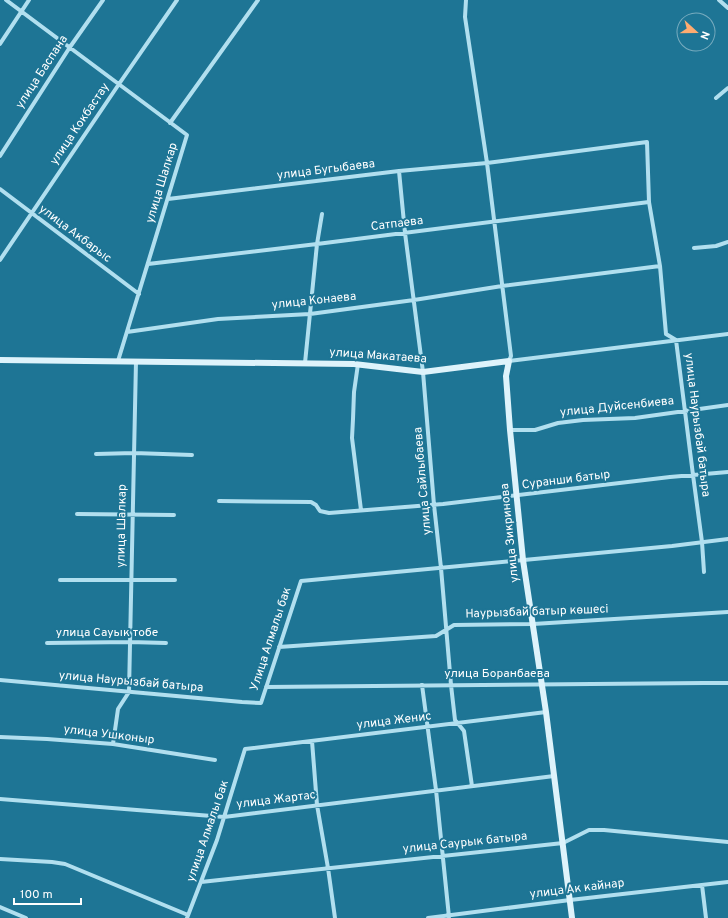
<svg xmlns="http://www.w3.org/2000/svg" width="728" height="918" viewBox="0 0 728 918" font-family="Overpass,sans-serif">
  <rect width="100%" height="100%" fill="#1e7595"/>
  <g fill="none" stroke-linecap="round" stroke-linejoin="round">
    <path stroke="#b1dfef" stroke-width="4" d="M6,0L187,135L118,361
      M466,0L465,17L487,163L511,356L509,361L728,334
      M719,0L728,8
      M0,44L29,0
      M716,98L728,88
      M170,123L258,0
      M0,156L70,47L103,0
      M399,171L405,233L423,372L434,505L441,568L451,685L455,720L464,731L472,786
      M0,189L139,294
      M168,199L399,171L487,163L647,142L649,202L660,266L666,334L676,340L693,475L702,542L704,572
      M694,248L716,246L728,242
      M0,260L119,84L177,0
      M148,264L317,244L649,202
      M127,332L218,319L310,314L414,300L502,286L660,266
      M305,363L317,244L322,214
      M358,364L354,392L353,419L352,438L361,510
      M510,430H535L558,423L583,420L635,418L728,405
      M96,454L134,453L192,455
      M219,501L311,502L316,505L320,511L329,513L443,504L670,477L728,472
      M77,514L174,515
      M60,580H175
      M47,643L130,642L166,643
      M279,647L436,636L454,625L533,624L728,612
      M0,680L242,702L261,703L301,581L672,546L728,539
      M422,685L436,790L449,917
      M266,687L704,683H728
      M0,737L47,739L113,744L215,760
      M312,741L317,805L328,868L335,918
      M113,744L118,709L129,692L136,361
      M0,799L224,817L554,776
      M0,859L52,862L65,864L188,915
      M201,882L563,843L589,830H604L728,842
      M702,885L706,918
      M0,907L26,918
      M187,918L217,840L245,749L546,712
      M428,918L570,900L728,882"/>
    <path stroke="#def3fb" stroke-width="6" d="M0,360L354,364L423,372L509,361L506,376L510,430L523,560L546,712L572,918"/>
  </g>
  <g text-anchor="middle" dominant-baseline="central" stroke-width="4" stroke-linejoin="round" paint-order="stroke">
    <g font-size="12" fill="#fff" stroke="#1e7595">
      <text transform="translate(42 72) rotate(-57)">улица Баспана</text>
      <text transform="translate(80 124) rotate(-56)">улица Кокбастау</text>
      <text transform="translate(326 170) rotate(-7)">улица Бугыбаева</text>
      <text transform="translate(162 183) rotate(-73)">улица Шалкар</text>
      <text transform="translate(397 224) rotate(-7)">Сатпаева</text>
      <text transform="translate(75 234) rotate(37)">улица Акбарыс</text>
      <text transform="translate(314 301) rotate(-6)">улица Конаева</text>
      <text transform="translate(378 356) rotate(4)">улица Макатаева</text>
      <text transform="translate(617 407) rotate(-6)">улица Дуйсенбиева</text>
      <text transform="translate(697 425) rotate(83)">улица Наурызбай батыра</text>
      <text transform="translate(566 480) rotate(-7)">Суранши батыр</text>
      <text transform="translate(423 481) rotate(-95)">улица Сайлыбаева</text>
      <text transform="translate(122 526) rotate(-89)">улица Шалкар</text>
      <text transform="translate(510 533) rotate(-96)">улица Зикринова</text>
      <text transform="translate(537 612) rotate(-2)">Наурызбай батыр көшесі</text>
      <text x="107" y="633">улица Сауык тобе</text>
      <text transform="translate(271 639) rotate(-72)">Улица Алмалы бак</text>
      <text x="497" y="674">улица Боранбаева</text>
      <text transform="translate(131 682) rotate(5)">улица Наурызбай батыра</text>
      <text transform="translate(394 721) rotate(-7)">улица Женис</text>
      <text transform="translate(109 735) rotate(7)">улица Ушконыр</text>
      <text transform="translate(276 800) rotate(-7)">улица Жартас</text>
      <text transform="translate(208 831) rotate(-71)">улица Алмалы бак</text>
      <text transform="translate(465 843) rotate(-6)">улица Саурык батыра</text>
      <text transform="translate(577 889) rotate(-7)">улица Ак кайнар</text>
    </g>
  </g>
  <g transform="translate(696 32) rotate(111)"><circle r="19" fill="#1e7595" stroke="#78acbf"/>
  <path d="M0-3L7 15L0 10L-7 15Z" fill="#feab70"/>
  <text y="-6" font-size="11" font-weight="bold" text-anchor="middle" fill="#ffffff">N</text>
  </g>
  <path d="M14 898v6h67v-6" fill="none" stroke="#ffffff" stroke-width="2"/>
  <text x="20" y="898" font-size="12" fill="#ffffff" stroke="#1e7595" stroke-width="3" paint-order="stroke">100 m</text>
</svg>
